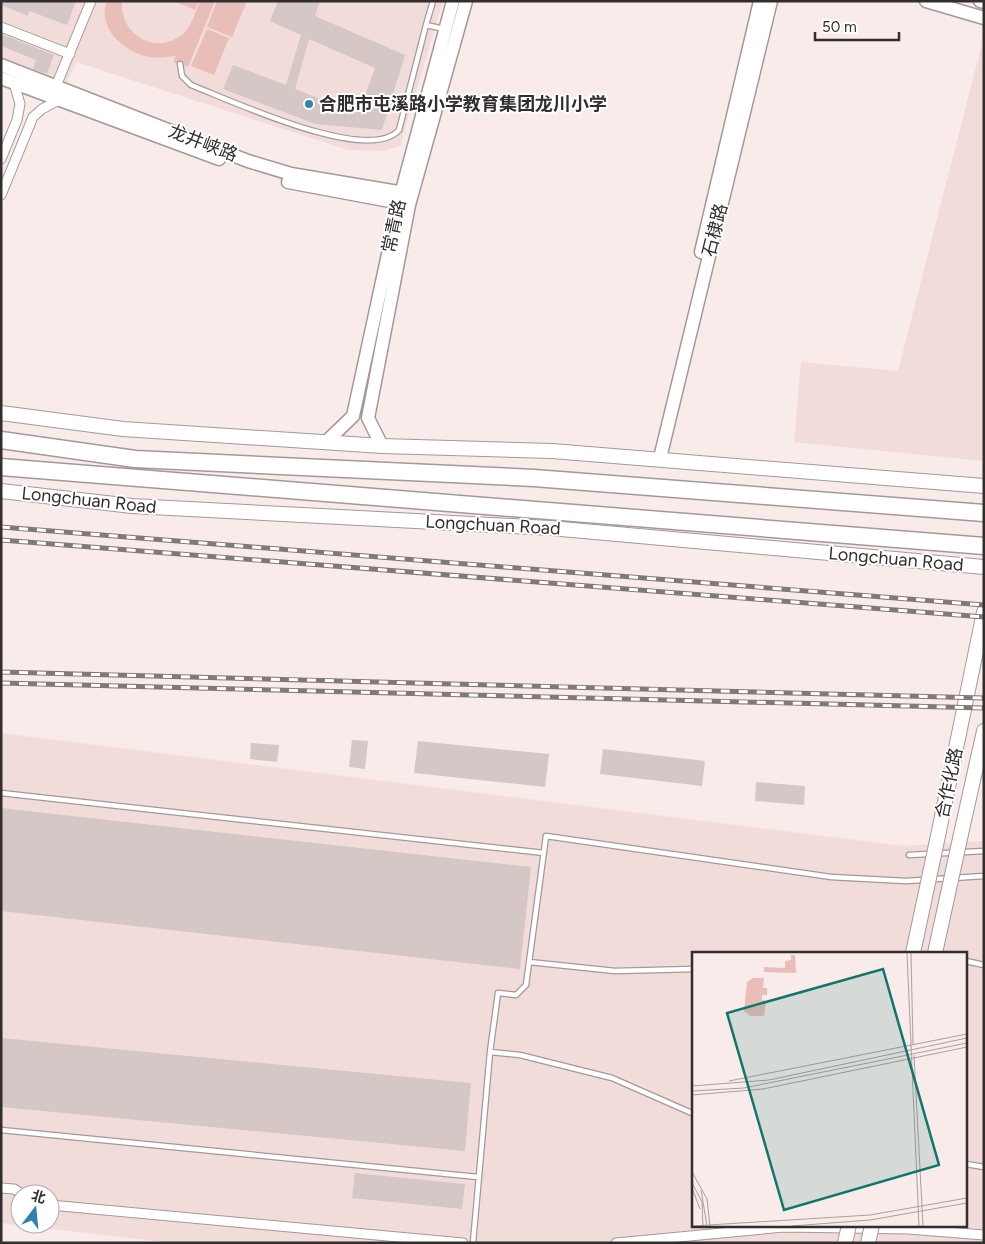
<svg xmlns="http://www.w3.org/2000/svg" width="985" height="1244" viewBox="0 0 985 1244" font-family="Figtree,'Noto Sans SC',sans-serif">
  <rect width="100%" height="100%" fill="#f9ebea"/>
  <path fill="#f2dcda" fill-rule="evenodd" d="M1,1H443L400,146L384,151L348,150L76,62L67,82L1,57Z
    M981,47L984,48V461L794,442L801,362L898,371Z
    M1,733L903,846L984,841V1243H172L1,1223ZM694,953H966V1225H694ZM20,1194H50V1224H20Z"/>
  <path fill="#e9beb9" d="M107,1H122C119,35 157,57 184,33C192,25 196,11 200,1H215L188,67L173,62L176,56C165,57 155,59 145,56C122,50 97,27 107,1Z
    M173,1H199L195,10Z
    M217,1H247L232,37L207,27Z
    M207,29L229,38L214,75L191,66Z"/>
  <path fill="#d4c7c5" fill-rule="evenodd" d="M1,1H76L67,25L29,11L28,16L1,5Z
    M278,1H320L315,16L405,55L382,130L315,124L223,89L233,65L286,85L301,35L270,21ZM309,39L375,68L362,104L318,98L295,89Z
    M1,34L54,55L47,74L33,69L36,60L1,46Z
    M352,740L368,741L365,769L349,767Z
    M418,741L549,754L545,787L414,773Z
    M251,743L279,745L277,762L250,759Z
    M603,749L705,761L702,786L600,774Z
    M756,782L805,786L804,805L755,801Z
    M1,808L531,867L520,969L1,911Z
    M1,1038L471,1083L465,1151L1,1107Z
    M355,1173L465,1184L462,1209L352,1198Z"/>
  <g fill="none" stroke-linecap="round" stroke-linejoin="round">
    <g stroke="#a59897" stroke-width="7">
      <path id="lane" d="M426,25L433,1
        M180,64L182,76L191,85C230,100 368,165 399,130L426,25L444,29
        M1,793L544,853
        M909,855L984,851
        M966,961L984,965
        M529,962L615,971L694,969
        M490,1052L498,993L516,995L526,985L546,836L831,877L906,881L984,876
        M1,1130L478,1177
        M966,1164L984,1167
        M473,1243L490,1052L520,1055L612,1078L694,1114"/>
    </g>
    <g stroke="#a59897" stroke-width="11">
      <path id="street" d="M1,27L70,54
        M56,86L91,1
        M1,159L17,120L20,104L14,83
        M1,195L33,117L42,109L59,100
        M1,1188L14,1189L22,1194
        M50,1205L463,1243
        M616,1243L784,1227L908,1229L984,1235"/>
    </g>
    <g stroke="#a59897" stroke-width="15">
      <path id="secondary" d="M926,1L984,18
        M980,1L984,2
        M1,65L248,161L291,174L410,194
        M1,78L219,159
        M288,182L406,204
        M701,252L760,1
        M326,442L353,416L401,194L453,1
        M382,446L368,418L409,205L466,1
        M660,458L771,1"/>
    </g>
    <g stroke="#a59897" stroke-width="16">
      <path id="primary" d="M1,413L123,429L382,446L552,451L984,486
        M1,491L132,506L550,528L984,567
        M939,831L984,612
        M961,834L984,731"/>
    </g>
    <g stroke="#a59897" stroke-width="19">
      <path id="highway" d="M1,440L135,459L534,478L984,513
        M1,467L984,546"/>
    </g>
    <use href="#lane" stroke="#fff" stroke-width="4.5"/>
    <use href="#street" stroke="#fff" stroke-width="9"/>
    <use href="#secondary" stroke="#fff" stroke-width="12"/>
    <use href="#primary" stroke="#fff" stroke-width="14"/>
    <use href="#highway" stroke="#fff" stroke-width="16"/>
    <g stroke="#817878" stroke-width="5">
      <path id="rail" d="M1,527L984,605
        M1,540L984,617
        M1,672L984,698
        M1,683L984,708"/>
    </g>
    <use href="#rail" stroke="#fff" stroke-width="3" stroke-dasharray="9" stroke-linecap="butt"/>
    <g stroke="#a59897" stroke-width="16" stroke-linecap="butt">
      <path id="primary-bridge" d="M913,953L939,831
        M935,953L961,834
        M845,1243L849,1225
        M868,1243L872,1225"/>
    </g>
    <use href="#primary-bridge" stroke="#fff" stroke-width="14"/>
  </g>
  <circle fill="#3082b2" stroke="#fff" stroke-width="2" cx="309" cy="104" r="5"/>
  <g text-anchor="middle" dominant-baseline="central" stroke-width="4" stroke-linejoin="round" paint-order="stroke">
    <g font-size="18" font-weight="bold" fill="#332e2e" stroke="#fff" text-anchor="start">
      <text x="319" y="104">合肥市屯溪路小学教育集团龙川小学</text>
    </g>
    <g font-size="18" fill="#332e2e" stroke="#fff">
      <text transform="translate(203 143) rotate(21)">龙井峡路</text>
      <text transform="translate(394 226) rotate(-78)">常青路</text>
      <text transform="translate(715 230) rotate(-76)">石棣路</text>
      <text transform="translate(89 500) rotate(6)">Longchuan Road</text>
      <text transform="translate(493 525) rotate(3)">Longchuan Road</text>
      <text transform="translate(896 559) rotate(5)">Longchuan Road</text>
      <text transform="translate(949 783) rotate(-78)">合作化路</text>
    </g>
  </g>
  <g transform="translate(692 952)">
    <rect width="275" height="275" fill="#f9ebea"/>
    <path d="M99,3H103L104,21L72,20V15L93,16V9L99,8ZM61,26H72L71,36H75V43H70V48L74,49L72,64H58L52,59L55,30Z" fill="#e9beb9"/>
    <path fill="none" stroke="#aa9f9f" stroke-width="1" d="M215,1L227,274M219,1L221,93M222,103L231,274M37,129L275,82M0,134L77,128L275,86M0,139L52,136L275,91M0,143L71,137L275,95M0,220L15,247L18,274M0,231L10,250L11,274M0,236L8,257M9,238L15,274M0,274L178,263L275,246M100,274L178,268L275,251"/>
    <path fill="#0f766e" fill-opacity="0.15" stroke="#0f766e" stroke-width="2.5" d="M191,17L247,213L92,258L35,61Z"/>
    <rect width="275" height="275" fill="none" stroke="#332e2e" stroke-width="2.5"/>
  </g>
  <rect width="985" height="1244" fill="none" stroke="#332e2e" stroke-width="5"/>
  <g transform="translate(35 1209) rotate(16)"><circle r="24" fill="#ffffff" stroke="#adabab"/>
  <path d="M0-4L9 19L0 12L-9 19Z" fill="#3082b2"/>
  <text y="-8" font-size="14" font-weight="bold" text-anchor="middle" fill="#332e2e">北</text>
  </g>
  <path d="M815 32v8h84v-8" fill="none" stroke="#332e2e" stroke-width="2.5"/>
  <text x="822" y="32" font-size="15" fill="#332e2e" stroke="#ffffff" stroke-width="4" paint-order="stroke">50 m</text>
</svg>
